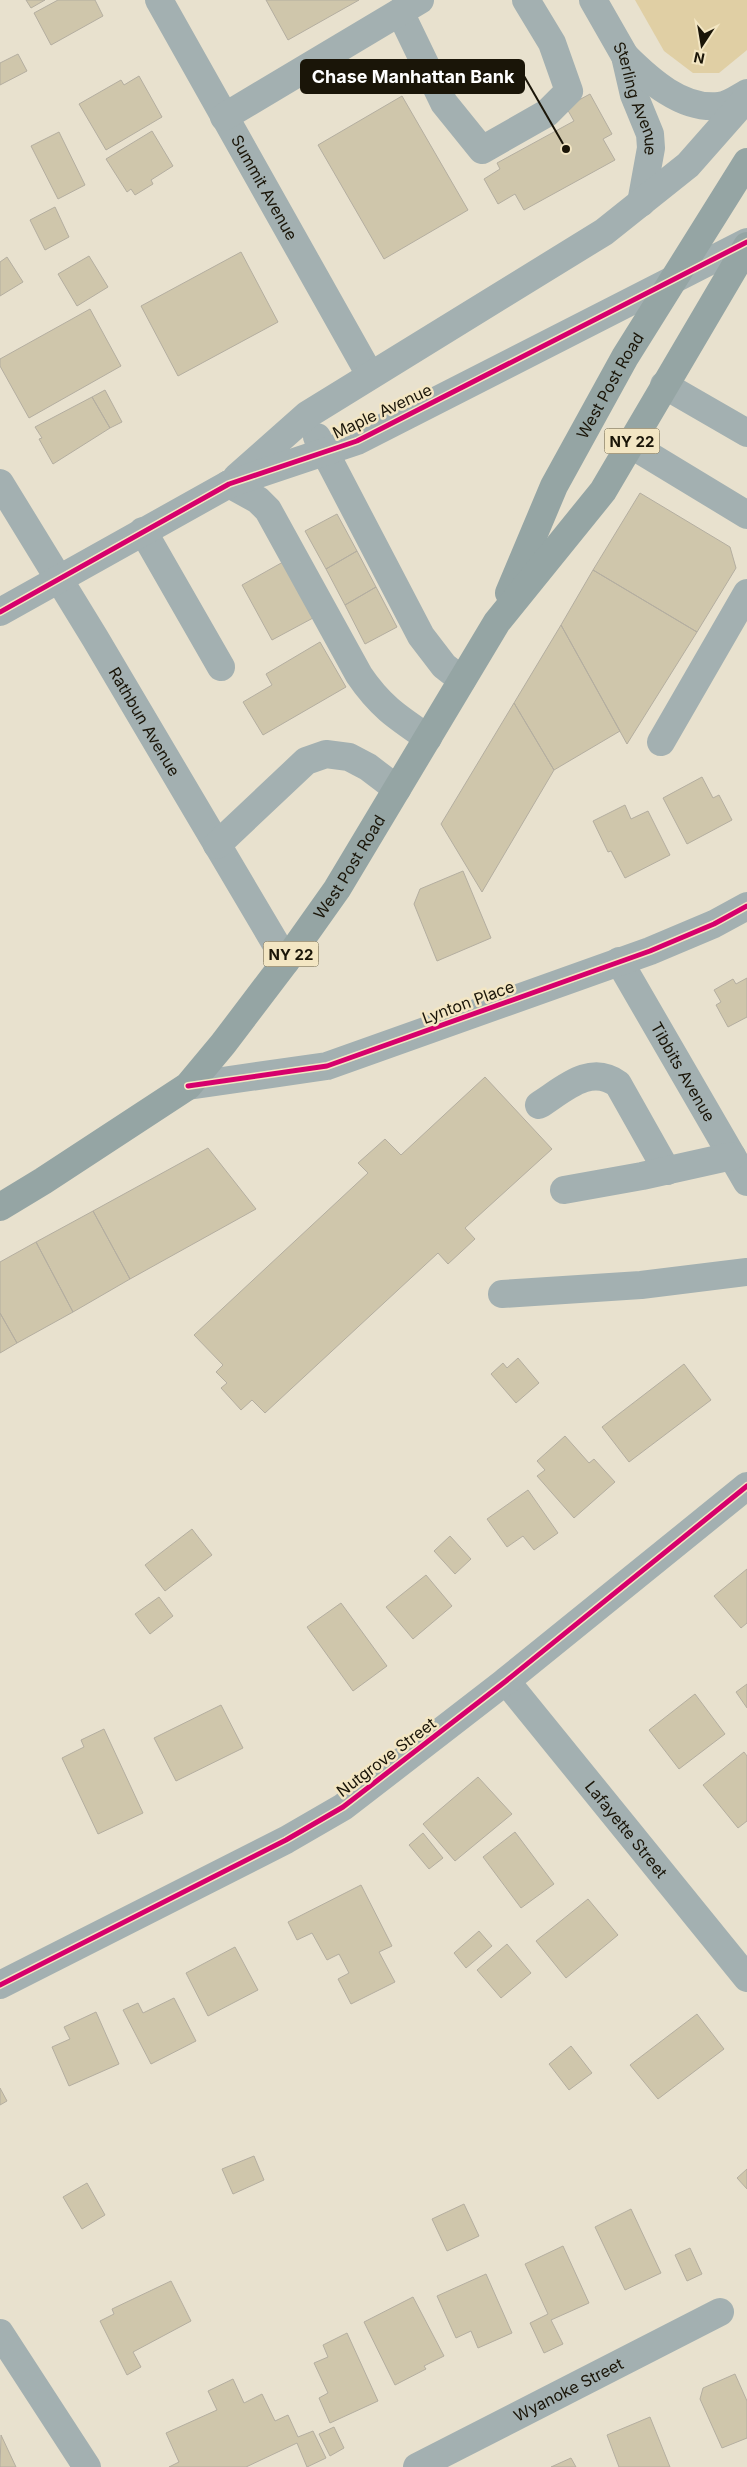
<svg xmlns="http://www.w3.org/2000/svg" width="747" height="2467" viewBox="0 0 747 2467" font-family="Inter,sans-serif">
  <rect width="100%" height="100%" fill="#e8e1ce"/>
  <path fill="#e0cfa4" d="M635,0H747V50L719,73H693L664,51Z"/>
  <path fill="#cfc6ab" stroke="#b4aea0" d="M26,0H45L31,8Z
    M58,0H95L103,16L51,45L34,13Z
    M266,0H359L288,40Z
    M18,54L27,71L0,85V63Z
    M139,76L162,117L106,150L79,104L121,80L124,85Z
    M590,94L612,134L603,139L615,160L524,210L515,194L498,204L484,179L500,169L497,163L574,121L566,107Z
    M402,96L468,210L384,259L318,145Z
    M152,131L173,166L151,180L153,184L135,195L131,189L127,192L106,159Z
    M59,132L85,185L58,199L31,146Z
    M55,207L69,237L45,250L30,220Z
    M241,252L278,322L178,376L141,306Z
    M89,256L108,287L77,306L58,274Z
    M7,257L23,282L0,296V262Z
    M90,309L121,366L29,418L0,366V359Z
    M105,390L122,422L110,428L92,397Z
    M92,397L110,428L53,464L39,439L42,438L35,427Z
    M640,493L730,547L736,568L697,632L593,570Z
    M337,514L357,551L326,569L305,531Z
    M357,551L376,587L345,605L326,569Z
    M283,562L313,618L272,640L242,585Z
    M593,570L697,632L627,744L561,625Z
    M376,587L397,627L365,644L345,605Z
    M561,625L620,731L554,770L514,703Z
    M320,642L346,687L263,735L243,702L272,685L266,674Z
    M514,703L554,770L482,892L441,824Z
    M702,777L713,798L719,795L732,820L687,844L663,798Z
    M625,805L631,819L648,811L670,855L625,878L611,851L608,852L593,821Z
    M463,871L491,938L437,961L414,904L420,889Z
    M747,978V1017L728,1027L716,1005L721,1002L714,990L733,979L736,984Z
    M485,1077L552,1149L465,1228L475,1239L448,1264L438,1253L265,1413L252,1400L241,1410L221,1388L227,1383L216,1372L223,1365L194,1335L368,1173L358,1163L385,1139L401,1155Z
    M208,1148L256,1209L130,1279L93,1211Z
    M93,1211L130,1279L73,1312L36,1242Z
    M36,1242L73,1312L17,1343L0,1313V1262Z
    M0,1313L17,1343L0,1353Z
    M518,1358L539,1383L516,1403L491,1374L503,1363L507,1368Z
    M684,1364L711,1400L629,1462L602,1427Z
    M565,1436L589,1463L594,1459L615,1482L574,1518L537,1476L545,1470L537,1461Z
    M528,1490L558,1533L534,1550L523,1536L507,1547L487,1519Z
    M192,1529L212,1555L165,1591L145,1565Z
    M450,1536L471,1559L455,1574L434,1551Z
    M747,1569V1623L741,1628L714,1596Z
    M426,1575L452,1606L413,1639L386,1607Z
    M159,1597L173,1616L150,1634L135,1614Z
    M341,1603L387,1666L353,1691L307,1627Z
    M747,1684V1708L736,1692Z
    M695,1694L725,1734L679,1769L649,1730Z
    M221,1705L243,1748L176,1781L154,1738Z
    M104,1729L143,1813L98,1834L62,1758L84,1747L81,1740Z
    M744,1752L747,1756V1821L738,1828L703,1785Z
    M478,1777L512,1814L455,1861L423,1824Z
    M515,1832L554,1884L521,1908L483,1857Z
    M423,1833L443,1858L429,1869L409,1845Z
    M361,1885L392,1946L379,1952L395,1982L351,2004L338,1979L349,1973L339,1954L327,1960L312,1933L297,1940L288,1922Z
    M588,1899L618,1935L566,1978L536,1941Z
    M479,1931L492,1946L466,1968L454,1953Z
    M507,1944L531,1973L501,1998L477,1970Z
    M235,1947L258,1990L208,2016L186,1973Z
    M174,1998L196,2041L151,2064L123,2010L138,2003L143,2013Z
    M96,2012L119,2064L69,2086L52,2047L70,2039L64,2027Z
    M697,2014L724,2049L658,2099L630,2065Z
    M571,2046L592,2073L569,2090L549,2064Z
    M0,2088L7,2101L0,2105Z
    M254,2156L264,2180L233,2194L222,2169Z
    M747,2169V2189L737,2178Z
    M87,2183L105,2215L82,2229L63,2197Z
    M464,2204L479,2236L447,2251L432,2219Z
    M631,2209L661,2273L625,2290L595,2227Z
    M563,2246L589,2303L551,2320L563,2344L544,2353L530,2323L548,2314L525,2264Z
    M690,2248L702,2274L687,2281L675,2255Z
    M486,2274L512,2333L478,2348L471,2331L456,2338L437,2296Z
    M171,2281L191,2321L133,2352L141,2367L127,2375L100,2321L114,2314L112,2309Z
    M413,2297L444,2356L424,2366L426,2369L395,2385L364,2322Z
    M347,2333L378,2401L330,2423L319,2398L328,2393L314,2363L328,2357L323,2345Z
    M735,2374L747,2401V2438L722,2448L700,2399L703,2388Z
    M233,2379L244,2403L262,2394L275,2421L288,2415L298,2437L313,2431L326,2458L307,2467L297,2443L246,2467H169L179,2462L166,2433L217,2410L208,2391Z
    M650,2417L670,2467H619L607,2435Z
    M334,2427L344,2448L330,2456L319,2434Z
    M1,2435L16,2467H0Z
    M571,2458L576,2467H551Z"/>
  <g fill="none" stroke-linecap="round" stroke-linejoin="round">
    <g stroke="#a3b0b1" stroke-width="28">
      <path id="s1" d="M159,0L370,375"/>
      <path id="s2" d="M593,0L625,56L634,95L650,134L651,148L641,203"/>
      <path d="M400,12L444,103L482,150L547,113L569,91L552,43L526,0"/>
      <path d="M625,56C649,80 682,110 719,106C729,105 738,98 747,93"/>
      <path d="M224,117L420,0"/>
      <path d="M664,385L747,433"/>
      <path d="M317,437L421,636L444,666L462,680"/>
      <path d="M630,444L747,515"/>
      <path d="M237,477L307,415L604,232L688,165L747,98"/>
      <path id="s3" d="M0,483L95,638L286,961"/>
      <path d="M229,484L258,500L268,510L359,675C380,706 397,717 428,738"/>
      <path d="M143,531L221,667"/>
      <path d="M0,612L229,484L357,441L747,242"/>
      <path d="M661,742L747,593"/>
      <path d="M217,845L306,761L326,754L349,757L368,767L397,789"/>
      <path id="s4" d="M619,961L747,1182"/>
      <path d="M188,1086L327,1066L650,951L714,924L747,906"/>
      <path d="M539,1105C563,1090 590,1063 618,1084L667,1171"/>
      <path d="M564,1190L642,1176L732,1156"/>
      <path d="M502,1294L641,1285L747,1272"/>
      <path id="s5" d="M506,1681L747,1978"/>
      <path d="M0,1985L286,1840L343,1807L506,1681L747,1486"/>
      <path d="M0,2333L87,2467"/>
      <path id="s6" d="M417,2467L720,2312"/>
    </g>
    <g stroke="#95a5a4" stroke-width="28">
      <path id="s7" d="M509,593L554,486L625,357L747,162"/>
      <path id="s8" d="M0,1207L43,1181L188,1086L223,1044L286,961L337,889L497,622L603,491L747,246"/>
    </g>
    <g stroke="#f3e6c3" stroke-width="8">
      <path id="cycleway" d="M0,612L229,484L357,441L747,242
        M188,1086L327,1066L650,951L714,924L747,906
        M0,1985L286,1840L343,1807L506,1681L747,1486"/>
    </g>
    <use href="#cycleway" stroke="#d6006c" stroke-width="5"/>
  </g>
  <g text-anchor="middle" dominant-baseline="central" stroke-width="5" stroke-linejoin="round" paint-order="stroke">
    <g fill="#f3e6c3" stroke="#5b5440" stroke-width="1">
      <rect x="604.5" y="428.5" width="55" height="25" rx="4"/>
      <rect x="263.5" y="941.5" width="55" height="25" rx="4"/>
    </g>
    <g font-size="15" font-weight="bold" fill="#1a1508">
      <text x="632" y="441">NY 22</text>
      <text x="291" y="954">NY 22</text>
    </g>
    <g font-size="16" fill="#1a1508" stroke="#f3e6c3">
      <text stroke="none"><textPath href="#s2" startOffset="109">Sterling Avenue</textPath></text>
      <text stroke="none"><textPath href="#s1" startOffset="215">Summit Avenue</textPath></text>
      <text stroke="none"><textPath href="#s7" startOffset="231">West Post Road</textPath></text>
      <text transform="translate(382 411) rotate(-25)">Maple Avenue</text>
      <text stroke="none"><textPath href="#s3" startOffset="279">Rathbun Avenue</textPath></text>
      <text stroke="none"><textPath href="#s8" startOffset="496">West Post Road</textPath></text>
      <text transform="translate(468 1002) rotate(-20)">Lynton Place</text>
      <text stroke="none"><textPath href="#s4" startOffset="128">Tibbits Avenue</textPath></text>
      <text transform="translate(386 1757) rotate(-37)">Nutgrove Street</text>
      <text stroke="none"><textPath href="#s5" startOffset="191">Lafayette Street</textPath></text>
      <text stroke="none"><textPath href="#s6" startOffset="170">Wyanoke Street</textPath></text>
    </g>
  </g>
  <path fill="none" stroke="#1a1508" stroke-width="2" d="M566 149L524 76"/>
  <circle fill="#1a1508" stroke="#f3e6c3" stroke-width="2" cx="566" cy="149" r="5"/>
  <rect fill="#1a1508" stroke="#1a1508" stroke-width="2" x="301" y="60" width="223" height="33" rx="5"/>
  <g font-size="18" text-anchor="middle" font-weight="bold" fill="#fff">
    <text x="413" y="83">Chase Manhattan Bank</text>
  </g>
  <g transform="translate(702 45) rotate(192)" stroke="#f3e6c3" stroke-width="4" paint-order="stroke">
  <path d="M0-4L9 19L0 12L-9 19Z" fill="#1a1508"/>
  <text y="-8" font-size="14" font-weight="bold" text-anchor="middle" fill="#1a1508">N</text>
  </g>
</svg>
